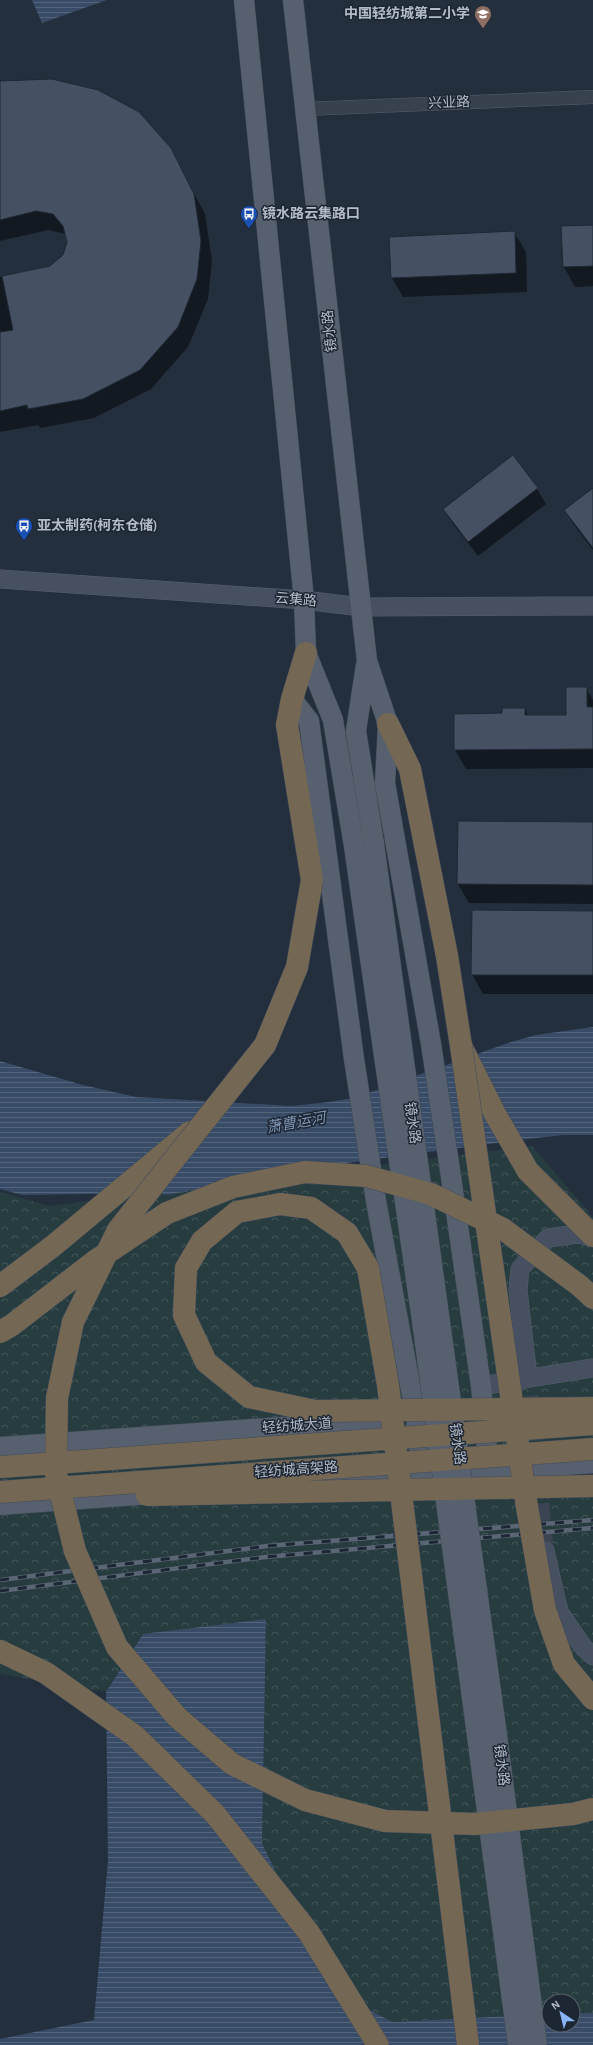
<svg xmlns="http://www.w3.org/2000/svg" width="593" height="2045" viewBox="0 0 593 2045" font-family="'Alegreya Sans','Noto Sans SC',sans-serif">
  <defs>
    <pattern id="park-crowns" width="20" height="18" patternUnits="userSpaceOnUse"><rect width="20" height="18" fill="#263c3f"/><path d="M2 6a3 3 0 1 1 6 0M12 15a3 3 0 1 1 6 0" fill="none" stroke="#435659"/></pattern>
    <pattern id="water-rules" width="6" height="5" patternUnits="userSpaceOnUse"><rect width="6" height="5" fill="#394c67"/><path d="M0 2.5h6" fill="none" stroke="#53647b"/></pattern>
  </defs>
  <rect width="100%" height="100%" fill="#242f3e"/>
  <path fill="url(#park-crowns)" d="M532,1146L593,1217V2013H573V2001H549V2014L393,2022L333,1992L262,1843L266,1620L143,1634L106,1692L0,1674V1192L49,1206Z"/>
  <path fill="url(#water-rules)" d="M32,0H107L42,23Z
    M593,1027V1135H563L519,1140L293,1170L168,1195L156,1193L22,1195L0,1189V1061L83,1085L136,1097L292,1106L329,1102L354,1098L511,1042L536,1035Z
    M266,1619L262,1843L333,1992L393,2022L549,2014V2025H573V2013H593V2045H0V2039L94,2020L108,1860L106,1692L143,1634Z"/>
  <path fill="#0007" d="M0,83L181,169L205,214L212,261L208,299L188,347L151,389L94,418L40,428L38,425L0,432V277L50,267L63,256L68,242L66,234L48,230L0,241Z
    M593,226V286L575,287L564,267L562,227Z
    M514,232L526,252L527,292L403,297L392,278Z
    M513,456L537,489L546,504L478,556L453,524L444,509Z
    M593,489V550L574,525L565,510Z
    M586,688L593,700V768L466,769L455,750L503,714L525,709L528,716H567Z
    M593,823V904L469,903L458,884Z
    M593,912V994H483L472,974Z"/>
  <path fill="#455162" stroke="#1f2835" d="M52,79L98,90L139,112L171,148L194,194L201,241L197,279L178,327L140,370L83,399L28,409L27,405L0,411V332L13,330L2,276L50,266L63,255L67,242L63,226L53,214L36,211L0,220V81Z
    M593,225V266L563,267L561,226Z
    M515,231L516,273L391,278L389,237Z
    M513,455L538,488L468,542L443,509Z
    M593,488V548L564,510Z
    M566,687H587V707H593V749L454,750V714L502,713V708H525V715H566Z
    M458,821L593,822V885L457,884Z
    M472,910L593,911V975H471Z"/>
  <g fill="none" stroke-linecap="round" stroke-linejoin="round">
    <path stroke="#3a4453" stroke-width="18" stroke-dasharray="18 9" stroke-linecap="butt" d="M527,1369L545,1551"/>
    <g stroke="#565f6c" stroke-width="14">
      <path id="street" d="M305,109L593,97"/>
    </g>
    <g stroke="#565f6c" stroke-width="19">
      <path id="secondary" d="M0,579L304,600L361,607L593,606
        M527,1369L518,1290L520,1269L548,1238L577,1234L593,1237
        M481,1386L593,1368
        M545,1551L559,1612L584,1648L593,1656"/>
    </g>
    <g stroke="#414a57" stroke-width="21">
      <path id="primary" d="M244,0L304,600L306,653L333,720L354,846
        M293,0L367,661L388,724L385,783L431,1044L451,1177L481,1386L489,1470
        M366,665L356,731L374,844
        M292,699L309,721L354,1059L376,1201L416,1417L422,1475
        M0,1447L380,1420
        M333,1482L593,1463
        M0,1505L164,1493"/>
    </g>
    <g stroke="#434c59" stroke-width="23">
      <path id="highway" d="M306,653L292,699L287,725L312,880
        M388,724L410,769L447,956L461,1046L495,1114L528,1171L593,1236
        M0,1286L53,1246L190,1132
        M580,1286L593,1298
        M0,1651L46,1673L135,1736L215,1814L309,1933L378,2045"/>
    </g>
    <use href="#street" stroke="#38414e" stroke-width="13"/>
    <use href="#secondary" stroke="#465061" stroke-width="18"/>
    <use href="#primary" stroke="#56606e" stroke-width="20"/>
    <use href="#highway" stroke="#746855" stroke-width="22"/>
    <g stroke="#5a6575" stroke-width="4.5">
      <path id="rail" d="M0,1580L267,1546L593,1520
        M0,1591L266,1557L593,1528"/>
    </g>
    <use href="#rail" stroke="#1d2633" stroke-width="3" stroke-dasharray="9" stroke-linecap="butt"/>
    <g stroke="#414a57" stroke-width="21" stroke-linecap="butt">
      <path id="primary-bridge" d="M374,844L497,1735L537,2045
        M354,846L423,1328L518,2045"/>
    </g>
    <g stroke="#434c59" stroke-width="23" stroke-linecap="butt">
      <path id="highway-bridge" d="M312,880L297,967L265,1045L118,1230L73,1322L57,1398L56,1474L75,1551L117,1647L177,1717L232,1764L305,1800L385,1821L475,1824L573,1814L593,1809
        M461,1046L527,1507L545,1610L564,1664L593,1699
        M0,1332L12,1325L95,1261L167,1213L233,1187L305,1172L366,1176L431,1194L503,1229L580,1286
        M0,1467L593,1424
        M0,1492L593,1449
        M147,1495L593,1486
        M468,2045L388,1385L368,1268L347,1233L311,1208L280,1204L237,1212L202,1241L186,1268L184,1315L206,1362L249,1397L315,1411L593,1408"/>
    </g>
    <use href="#primary-bridge" stroke="#56606e" stroke-width="20"/>
    <use href="#highway-bridge" stroke="#746855" stroke-width="22"/>
  </g>
  <defs>
    <g id="school-pin" transform="scale(0.9)"><path d="M0 17L-7.5 6A9.5 9.5 0 1 1 7.5 6Z" fill="#8d6e63" stroke="#1d2633"/><path d="M0-5L7-2L0 1L-7-2ZM-4 1L0 2.5L4 1V4Q0 6-4 4Z" fill="#fff"/></g>
    <g id="bus-pin" transform="scale(0.9)"><path d="M0 17L-7.5 6A9.5 9.5 0 1 1 7.5 6Z" fill="#1a4fb4" stroke="#1d2633"/><path d="M-5-6H5V4H4V6H2V4H-2V6H-4V4H-5ZM-3.5-4V0h7V-4ZM-3.5 1.2v1.5H-2V1.2ZM2 1.2v1.5H3.5V1.2Z" fill="#fff"/></g>
  </defs>
  <g fill-rule="evenodd">
    <use href="#school-pin" x="483" y="14"/>
    <use href="#bus-pin" x="249" y="214"/>
    <use href="#bus-pin" x="24" y="526"/>
  </g>
  <g text-anchor="middle" dominant-baseline="central" stroke-width="3" stroke-linejoin="round" paint-order="stroke">
    <g font-size="14" font-weight="bold" fill="#b4bcc9" stroke="#1d2633" text-anchor="start">
      <text x="470" y="14" text-anchor="end">中国轻纺城第二小学</text>
      <text x="262" y="214">镜水路云集路口</text>
      <text x="37" y="526">亚太制药(柯东仓储)</text>
    </g>
    <g font-size="14" fill="#b4bcc9" stroke="#1d2633">
      <text transform="translate(449 103) rotate(-2)">兴业路</text>
      <text transform="translate(330 331) rotate(-96)">镜水路</text>
      <text transform="translate(296 600) rotate(5)">云集路</text>
      <text transform="translate(412 1123) rotate(82)">镜水路</text>
      <text transform="translate(297 1426) rotate(-4)">轻纺城大道</text>
      <text transform="translate(457 1444) rotate(82)">镜水路</text>
      <text transform="translate(296 1470) rotate(-4)">轻纺城高架路</text>
      <text transform="translate(501 1765) rotate(83)">镜水路</text>
    </g>
    <g font-size="15" font-style="italic" fill="#7c92b1" stroke="#1d2633">
      <text transform="translate(296 1123) rotate(-10)">萧曹运河</text>
    </g>
  </g>
  <g transform="translate(561 2013) rotate(325)"><circle r="19" fill="#1d2633" stroke="#59626f"/>
  <path d="M0-3L7 15L0 10L-7 15Z" fill="#8ab4f8"/>
  <text y="-6" font-size="11" font-weight="bold" text-anchor="middle" fill="#b4bcc9">N</text>
  </g>
</svg>
